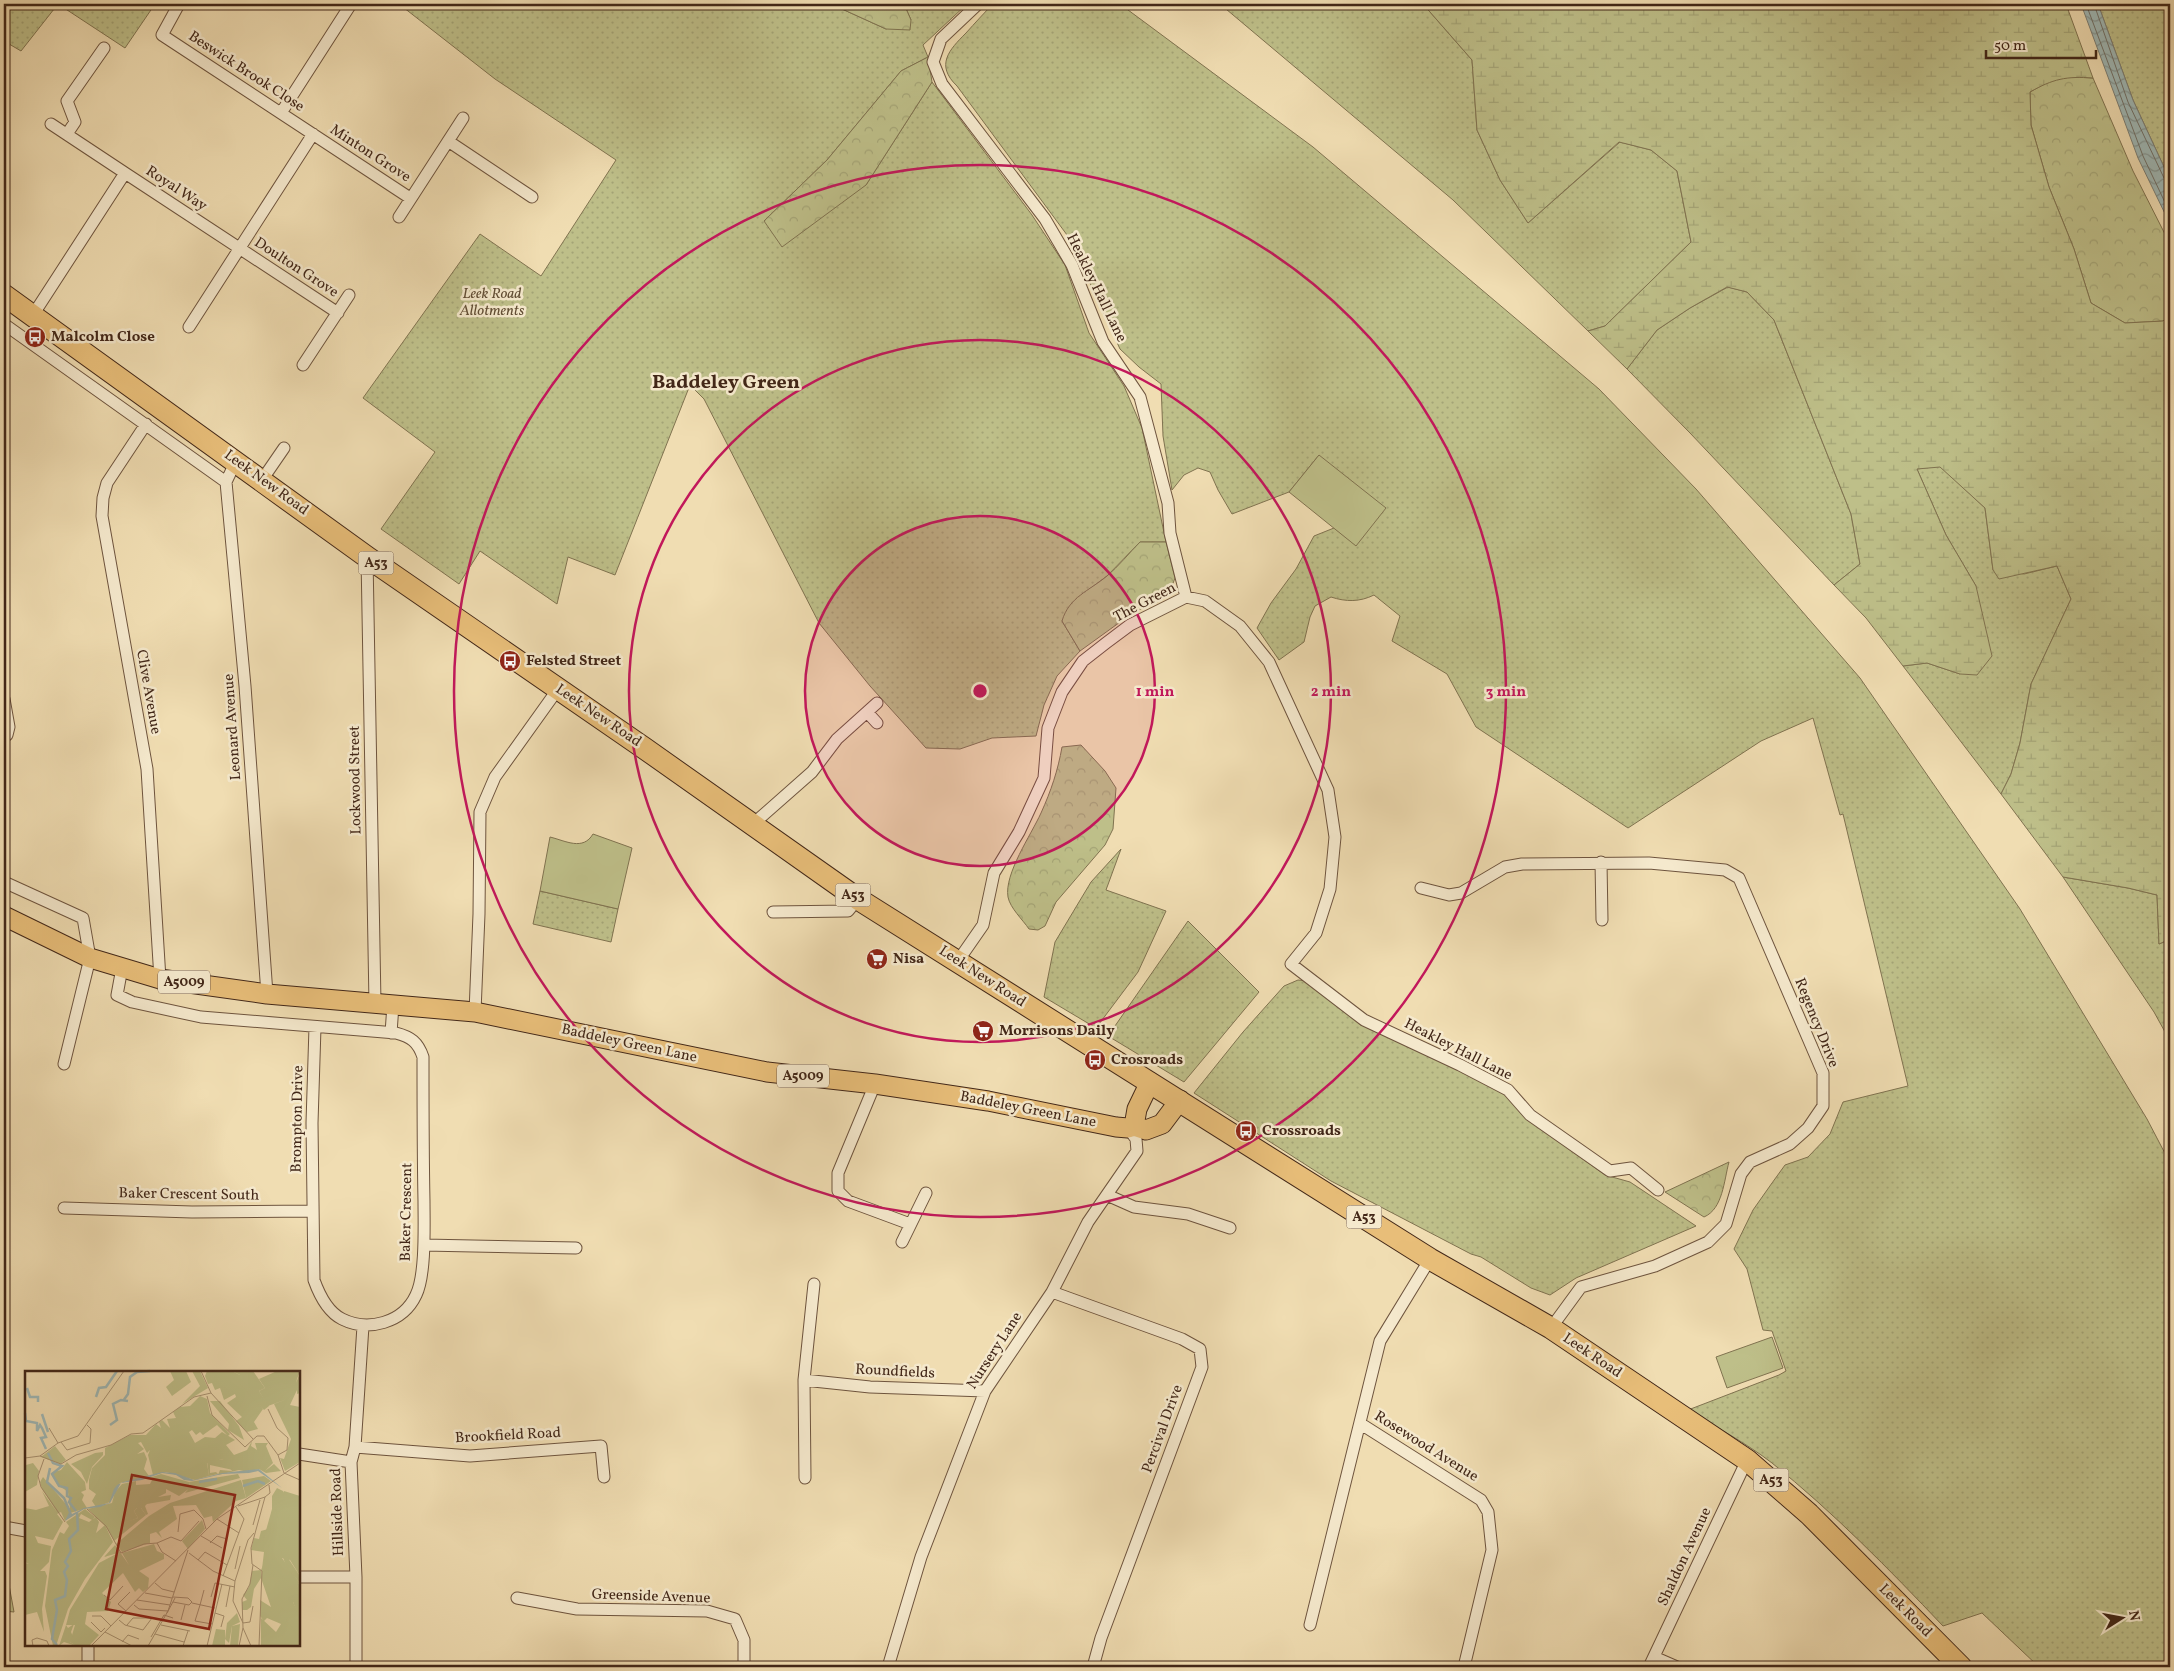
<svg xmlns="http://www.w3.org/2000/svg" width="2174" height="1671" viewBox="0 0 2174 1671" font-family="Vollkorn,serif">
  <defs>
    <pattern id="grass-dots" width="8" height="8" patternUnits="userSpaceOnUse" patternTransform="scale(1.25)"><rect width="8" height="8" fill="#bebf89"/><path d="M2 2h.1M6 6h.1" fill="none" stroke="#a4a476" stroke-width="1.8" stroke-linecap="round"/></pattern>
    <pattern id="forest-crowns" width="20" height="18" patternUnits="userSpaceOnUse" patternTransform="scale(1.25)"><rect width="20" height="18" fill="#bebf89"/><path d="M2 6a3 3 0 1 1 6 0M12 15a3 3 0 1 1 6 0" fill="none" stroke="#a4a476"/></pattern>
    <pattern id="wetland-marsh" width="20" height="14" patternUnits="userSpaceOnUse" patternTransform="scale(1.25)"><rect width="20" height="14" fill="#bebf89"/><path d="M1 5h8M5 5V1M11 12h8M15 12V8" fill="none" stroke="#a4a476"/></pattern>
    <pattern id="water-waves" width="16" height="10" patternUnits="userSpaceOnUse" patternTransform="scale(1.25)"><rect width="16" height="10" fill="#9fb9b7"/><path d="M0 5q4-4 8 0t8 0" fill="none" stroke="#839694"/></pattern>
  </defs>
  <rect width="100%" height="100%" fill="#f0ddb2"/>
  <filter id="stains"><feTurbulence type="fractalNoise" baseFrequency=".004" numOctaves="4"/><feColorMatrix values="0 0 0 0 .2 0 0 0 0 .09 0 0 0 0 .02 0 0 0 .5 -.17"/></filter>
  <radialGradient id="worn" r=".72"><stop offset=".6" stop-color="#630" stop-opacity="0"/><stop offset="1" stop-color="#630" stop-opacity=".3"/></radialGradient>
  <path fill="url(#grass-dots)" stroke="#807350" d="M4,4H155L125,48L58,4L21,51L4,41Z
    M399,4H831L886,29L911,20L904,4H967L923,45L928,57L901,71L827,160L764,221L866,185L932,82L1032,215L1065,265L1089,333L1124,386L1142,428L1166,542H1140L1107,576L1076,599L1062,621L1080,651L1057,676L1044,705L1036,736L992,738L960,749L926,748L870,686L819,623L704,399L690,385L615,575L568,557L557,604L480,551L459,584L381,529L435,452L363,398L480,234L541,276L616,160L495,79Z
    M993,4H1120L1313,147L1599,389L1696,489L1860,678L2020,909L2147,1119L2170,1163V1667H2039L1982,1613L1943,1626C1889,1569 1833,1512 1772,1463C1746,1443 1716,1427 1688,1410L1779,1375L1786,1371L1772,1331L1763,1330L1747,1269L1734,1249L1753,1210L1772,1183L1785,1165L1808,1157L1830,1134L1843,1102L1908,1086L1843,814L1840,815L1813,718L1761,741L1628,828L1476,727L1447,674L1392,641L1400,616L1374,595C1360,602 1346,602 1331,597L1315,606L1310,617L1304,642L1279,660L1257,628L1271,603L1296,569L1314,536L1334,528L1356,545L1319,455L1289,492L1232,514L1218,490L1210,472L1198,468L1184,475L1172,490L1163,436L1161,384L1139,367L1120,349L1070,239L957,86C935,65 949,50 966,33C975,23 984,13 993,4Z
    M1220,4H1423L1472,60L1477,130L1500,180L1528,223L1620,142L1651,150L1677,171L1691,242L1605,326L1588,331L1453,200Z
    M2098,4H2170V180L2133,100Z
    M1728,287L1747,292L1774,320L1851,514L1860,564L1834,585L1690,433L1627,369L1657,330L1690,308Z
    M1940,466L1985,508L1993,570L2024,574L2057,566L2071,599L2031,684L2020,743L2011,774L2001,794L1903,666L1927,663L1960,674L1976,586L1946,535L1917,469Z
    M1121,849L1106,890L1166,911L1138,972L1096,1028L1044,997L1055,942L1091,882Z
    M2063,877L2128,888L2157,895L2159,944L2170,939V1041L2154,1012Z
    M540,891L618,909L611,942L533,924Z
    M1188,921L1259,992L1184,1082L1108,1036Z
    M1298,980L1308,981L1433,1057L1505,1093L1529,1120L1605,1175L1630,1182L1696,1226L1576,1278L1550,1295L1531,1288L1481,1257L1471,1254L1331,1181L1194,1093L1243,1032L1284,986Z"/>
  <path fill="url(#forest-crowns)" stroke="#807350" d="M831,4H904L911,20L910,30L886,29Z
    M928,57L932,82L866,185L782,247L764,221L827,160L901,71Z
    M2073,77L2093,78L2133,171L2170,244V315L2163,321L2125,323L2091,303L2074,249L2049,187L2031,125L2030,92L2053,79Z
    M1140,542H1166L1175,578L1169,594L1157,602L1134,612L1080,651L1062,621C1069,597 1089,591 1107,576C1119,566 1129,553 1140,542Z
    M1081,745L1105,771L1116,788L1113,829L1105,845L1056,902L1045,926L1038,930L1029,929C1023,920 1010,908 1008,897C1004,874 1031,835 1041,813C1051,791 1058,770 1062,747Z
    M1729,1162C1724,1180 1723,1209 1704,1217L1665,1192Z"/>
  <path fill="url(#wetland-marsh)" stroke="#807350" d="M1423,4H2066L2093,78C2066,76 2053,79 2030,92L2031,125L2049,187L2074,249L2091,303L2125,323L2163,321L2170,315V939L2159,944L2157,895L2128,888L2063,877L2001,794L2011,774L2020,743L2031,684L2071,599L2057,566L1999,579L1993,570L1985,508L1940,467L1917,469L1946,535L1976,586L1992,656L1977,675L1960,674L1927,663L1903,666L1866,618L1834,585L1860,564L1851,514L1774,320L1747,292L1727,287L1690,308L1657,330L1627,369L1588,331L1605,326L1691,242L1677,171L1651,150L1619,142L1528,223L1500,180L1477,130L1472,60Z"/>
  <path fill="#bebf89" stroke="#807350" d="M1319,455L1386,508L1356,546L1289,492Z
    M593,834L632,848L618,909L540,891L550,837C566,841 583,851 593,834Z
    M1772,1337L1783,1368L1727,1388L1716,1357Z
    M4,1558L14,1612L4,1611Z"/>
  <path fill="url(#water-waves)" stroke="#7a7f77" d="M2081,4H2098L2133,100L2170,180V224L2138,158Z"/>
  <g fill="none" stroke-linecap="round" stroke-linejoin="round">
    <path stroke="#707068" stroke-width="1" d="M2086,4L2143,156L2170,213
      M2094,4L2128,102L2164,178L2170,181"/>
    <g stroke="#6e543e" stroke-width="13">
      <path id="street" d="M179,4L162,35L410,198
        M978,4L941,39L933,62L942,84L1045,219L1072,265L1103,342L1140,397L1168,503L1170,533L1186,597
        M281,113L351,4
        M51,124L125,173
        M67,134L75,122L67,101L104,48
        M448,141L532,197
        M399,217L463,118
        M33,315L125,173L338,313
        M4,324L226,482
        M189,327L313,134
        M303,365L349,295
        M146,424L107,483L103,498L102,516L147,769L160,979
        M236,461L226,482L245,686L267,994
        M262,480L284,448
        M367,557L375,1003
        M4,699L9,727L7,735L4,737
        M867,712L877,723
        M753,824L812,772L837,739L877,703
        M1601,862L1602,920
        M4,882L83,918L90,958L64,1064
        M1421,888L1449,895L1461,893L1505,867L1522,864L1649,863L1725,870L1739,878L1823,1073V1106L1808,1128L1790,1144L1750,1162L1741,1174L1726,1224L1708,1242L1655,1266L1581,1287L1551,1328
        M773,912L848,911L858,899
        M958,961L983,925L994,873L1019,832L1044,778L1048,728L1062,692L1083,661L1106,643L1130,625L1186,597L1205,601L1240,626L1269,662L1328,790L1335,837L1330,889L1316,933L1291,964L1364,1020L1460,1065L1508,1090L1530,1115L1610,1171L1631,1168L1658,1190
        M122,968L117,995L132,1002L201,1017L396,1033C411,1037 418,1042 423,1057C423,1105 423,1153 424,1201C424,1224 426,1275 416,1295C403,1323 368,1332 342,1319C328,1312 319,1294 314,1280L312,1123L315,1027
        M475,1012L479,914L480,812L495,777L558,689
        M391,1033L393,1005
        M875,1084L838,1173V1191L848,1201L910,1224
        M1107,1195L1134,1207L1188,1214L1230,1228
        M64,1208L192,1212L313,1211
        M902,1242L926,1193
        M424,1245L576,1248
        M1052,1292L1182,1339L1200,1349L1202,1367L1101,1638L1093,1667
        M804,1380L870,1387L985,1391
        M1361,1424L1481,1500L1488,1512L1492,1550L1464,1667
        M355,1447L470,1456L601,1446L604,1477
        M299,1454L351,1462
        M805,1478L804,1380L814,1284
        M4,1527L26,1531
        M299,1577H356
        M517,1598L577,1609L707,1611L735,1619L744,1640V1667
        M1310,1625L1380,1341L1430,1259
        M88,1645V1667
        M1654,1657L1677,1667
        M356,1667V1577L351,1462L355,1447L363,1326
        M888,1667L921,1557L985,1391L1052,1292L1088,1222L1137,1151L1136,1139L1128,1128
        M1649,1667L1747,1460"/>
    </g>
    <g stroke="#422718" stroke-width="21">
      <path id="primary" d="M4,916L90,958L160,979L267,994L475,1012L767,1072L875,1084L988,1101L1116,1127L1128,1128L1134,1126L1146,1130L1162,1124L1180,1100
        M1134,1126L1137,1109L1150,1082"/>
    </g>
    <g stroke="#422718" stroke-width="23">
      <path id="highway" d="M4,295L367,557L644,748L858,899L1430,1259L1551,1328L1747,1460L1809,1514L1961,1667"/>
    </g>
    <use href="#street" stroke="#f5e9cd" stroke-width="11"/>
    <use href="#primary" stroke="#e8be79" stroke-width="19"/>
    <use href="#highway" stroke="#e8be79" stroke-width="21"/>
  </g>
  <circle cx="980" cy="691" r="175" fill="#c2185b" fill-opacity=".12"/>
  <g fill="none" stroke="#c2185b" stroke-width="2.5">
    <circle cx="980" cy="691" r="175"/>
    <circle cx="980" cy="691" r="351"/>
    <circle cx="980" cy="691" r="526"/>
  </g>
  <defs>
    <g id="bus-disc" transform="scale(1.125)"><circle r="9.5" fill="#8f2418" stroke="#f5e9cd"/><path d="M-5-6H5V4H4V6H2V4H-2V6H-4V4H-5ZM-3.5-4V0h7V-4ZM-3.5 1.2v1.5H-2V1.2ZM2 1.2v1.5H3.5V1.2Z" fill="#fff"/></g>
    <g id="supermarket-disc" transform="scale(1.125)"><circle r="9.5" fill="#8f2418" stroke="#f5e9cd"/><path d="M-6-5.5h2.5l.6 2H6L4.5 2H-2.5L-4.4-4H-6ZM-1.5 3.2a1.3 1.3 0 1 0 .1 0ZM3 3.2a1.3 1.3 0 1 0 .1 0Z" fill="#fff"/></g>
  </defs>
  <g fill-rule="evenodd">
    <use href="#bus-disc" x="35" y="337"/>
    <use href="#bus-disc" x="510" y="661"/>
    <use href="#supermarket-disc" x="877" y="959"/>
    <use href="#supermarket-disc" x="983" y="1031"/>
    <use href="#bus-disc" x="1095" y="1060"/>
    <use href="#bus-disc" x="1246" y="1131"/>
  </g>
  <g text-anchor="middle" dominant-baseline="central" stroke-width="5" stroke-linejoin="round" paint-order="stroke">
    <g fill="#f5e9cd" stroke="#78614e" stroke-width="1">
      <rect x="358.5" y="551.5" width="35" height="23" rx="4"/>
      <rect x="835.5" y="883.5" width="35" height="23" rx="4"/>
      <rect x="158" y="970.5" width="52" height="23" rx="4"/>
      <rect x="777" y="1064.5" width="52" height="23" rx="4"/>
      <rect x="1346.5" y="1205.5" width="35" height="23" rx="4"/>
      <rect x="1753.5" y="1468.5" width="35" height="23" rx="4"/>
    </g>
    <g font-size="14" font-weight="bold" fill="#422718">
      <text x="376" y="563">A53</text>
      <text x="853" y="895">A53</text>
      <text x="184" y="982">A5009</text>
      <text x="803" y="1076">A5009</text>
      <text x="1364" y="1217">A53</text>
      <text x="1771" y="1480">A53</text>
    </g>
    <g font-size="15" fill="#422718" stroke="#f5e9cd">
      <text transform="translate(246 72) rotate(33)">Beswick Brook Close</text>
      <text transform="translate(370 154) rotate(33)">Minton Grove</text>
      <text transform="translate(176 189) rotate(33)">Royal Way</text>
      <text transform="translate(296 268) rotate(33)">Doulton Grove</text>
      <text transform="translate(1096 288) rotate(64)">Heakley Hall Lane</text>
      <text transform="translate(266 483) rotate(36)">Leek New Road</text>
      <text transform="translate(1145 603) rotate(-28)">The Green</text>
      <text transform="translate(148 692) rotate(80)">Clive Avenue</text>
      <text transform="translate(598 716) rotate(34)">Leek New Road</text>
      <text transform="translate(233 727) rotate(-94)">Leonard Avenue</text>
      <text transform="translate(356 780) rotate(-91)">Lockwood Street</text>
      <text transform="translate(982 977) rotate(33)">Leek New Road</text>
      <text transform="translate(1816 1023) rotate(68)">Regency Drive</text>
      <text transform="translate(629 1044) rotate(12)">Baddeley Green Lane</text>
      <text transform="translate(1458 1050) rotate(27)">Heakley Hall Lane</text>
      <text transform="translate(1028 1110) rotate(11)">Baddeley Green Lane</text>
      <text transform="translate(298 1119) rotate(-89)">Brompton Drive</text>
      <text transform="translate(189 1195) rotate(1)">Baker Crescent South</text>
      <text transform="translate(407 1212) rotate(-89)">Baker Crescent</text>
      <text transform="translate(995 1351) rotate(-57)">Nursery Lane</text>
      <text transform="translate(1592 1356) rotate(34)">Leek Road</text>
      <text transform="translate(895 1372) rotate(3)">Roundfields</text>
      <text transform="translate(1163 1429) rotate(-70)">Percival Drive</text>
      <text transform="translate(508 1436) rotate(-3)">Brookfield Road</text>
      <text transform="translate(1426 1447) rotate(32)">Rosewood Avenue</text>
      <text transform="translate(338 1512) rotate(-92)">Hillside Road</text>
      <text transform="translate(1685 1557) rotate(-65)">Shaldon Avenue</text>
      <text transform="translate(651 1597) rotate(2)">Greenside Avenue</text>
      <text transform="translate(1905 1611) rotate(45)">Leek Road</text>
    </g>
    <g font-size="15" font-style="italic" fill="#614d34" stroke="#f5e9cd">
      <text x="492" y="294">Leek Road<tspan x="492" dy="17">Allotments</tspan></text>
    </g>
    <g font-size="15" font-weight="bold" fill="#422718" stroke="#f5e9cd" text-anchor="start">
      <text x="51" y="337">Malcolm Close</text>
      <text x="526" y="661">Felsted Street</text>
      <text x="893" y="959">Nisa</text>
      <text x="999" y="1031">Morrisons Daily</text>
      <text x="1111" y="1060">Crosroads</text>
      <text x="1262" y="1131">Crossroads</text>
    </g>
    <g font-size="20" font-weight="bold" fill="#422718" stroke="#f5e9cd">
      <text x="726" y="383">Baddeley Green</text>
    </g>
  </g>
  <g transform="translate(25 1371)">
    <rect width="275" height="275" fill="#f0ddb2"/>
    <path d="M145,0H161L166,11L147,25L141,16L149,9ZM167,0H175L183,17L157,33L175,15ZM182,0H207L215,4L238,38L229,51L233,58L222,61L211,50L217,46L202,32L211,26L210,23L199,29L195,17L190,19L187,12L183,13L180,5ZM252,0H275L272,8L271,12L275,2V22L272,23V19L265,34L275,36V91L260,100L255,87L259,88L266,68L249,33L262,28L243,35L234,20L240,17L234,8ZM175,25L182,28L185,42L205,63L203,65L192,54L178,64L175,61L171,64L167,59L164,61L170,72L180,66L190,67L197,61L210,69L201,74L209,84L222,79L227,70L226,75L232,79L230,72H243L241,75L248,92L240,100L249,93L256,100L241,102L234,98L223,101L214,99L193,104L195,99L207,100L198,88L182,92L184,105L170,109L141,101L128,104L123,84L125,79L122,82L116,71L113,72L119,78L112,83L119,81L122,88L119,98L124,105L95,112L85,131L71,136L67,130L71,123L64,118V109L67,97L80,84V77L105,64H121L131,53L136,57L134,51L137,49L145,57L142,48L151,47L148,41L155,36L165,35ZM70,82L78,81V84L67,96L62,113L56,101L46,93ZM42,91L60,111L61,119L56,121L59,124L57,129L62,137L45,142L40,150L36,141L32,143L38,151L28,169L10,165L13,172L26,175L24,191L15,200H20L22,205L17,238L19,261L12,241L0,244V192L4,193L0,191V137L11,139L24,135L17,120L32,141L17,118L15,111L18,106L45,138L43,121L32,113L26,102L36,99ZM8,92L14,100L12,114L0,121L1,94ZM213,103L215,107L160,122L165,116L164,111ZM216,109L221,127L211,130L188,151L187,145L179,147L171,134L148,135L152,148L134,161L137,167L131,161L125,163V172L97,181L91,173L124,145L145,132ZM259,120L275,125V205L265,189L257,187L274,211L268,231L275,246V275H236V247L251,261L256,253L242,247L239,250L235,245V229L246,236L236,207L229,218L226,236L222,239H217V231L222,229L218,224L224,216L227,200L236,199V206L239,181L226,179L229,167L234,168L236,160L243,158L239,180L247,140ZM112,137H116L121,144L89,170L82,157L113,147L109,140ZM60,138L70,146L67,149L56,143L54,147L64,151L71,146L74,151L71,162L80,154L88,171L60,208L43,238L31,275H28L20,235L27,179L35,161L39,163L44,155L41,151ZM177,149L180,158L163,178L157,170ZM129,173L132,180L139,183V188L114,200L124,207L123,217L118,221L114,217L110,221L98,202L77,222L86,231L83,240L62,241L60,253L74,264L64,275H51L45,271L50,254H41L45,239L74,192L93,182L79,186L90,174L104,194L97,182ZM215,253L213,275H205L207,255ZM191,258L200,259V274L187,275Z" fill="#bebf89"/>
    <path d="M207,0H228L240,17L234,20L244,35L239,39L214,12L215,4ZM185,30H195L214,55L219,69L203,59L204,53ZM199,88L208,99L185,94V102L191,101L193,103L184,105L182,90ZM239,105L246,110L221,127L217,109ZM252,117L258,120L259,135L250,136L254,150H251L243,175L247,178L249,207L247,198L246,204L236,199L240,190L238,170L247,138V125ZM265,143V156L258,172L259,181L275,205V267L261,249L264,246L275,250L267,228L274,211L261,195L254,175L255,164ZM212,242L215,251L207,255L204,272L200,268L202,252ZM49,253L46,261L49,268L45,271L51,275L39,271L34,275L41,254L43,257ZM254,263L264,269L270,266L272,275H262L259,268L251,271Z" fill="#bebf89"/>
    <path d="M136,103L164,111L165,117L154,125L141,118V122L133,126L146,124L145,129L122,133L120,135L123,143L121,144L116,137H112L109,140L113,147L89,156L82,157L63,138L87,132L90,121L97,113L111,110V114L125,113L127,109L124,107Z" fill="#bebf89"/>
    <path d="M30,75L41,89L35,93L16,86Z" fill="#bebf89"/>
    <path d="M234,98L257,117L233,100L224,102L197,103L167,110L159,109L151,104L137,102L117,109L96,112L85,132L75,136L59,138L40,150L45,139L47,143L59,137L84,132L89,118L92,114L98,111L137,101L150,102L169,109L197,102Z" fill="#9fb9b7"/>
    <path fill="none" stroke="#9fb9b7" stroke-width="2.5" d="M2,17L5,26H13V31M71,26L74,17L81,16L92,0M98,30L103,23L105,6L112,1L125,0M0,42L1,50L12,52V60L15,54L17,57L21,66L16,67L21,78M17,43L23,61M85,54L92,49L88,33L96,29L103,30M23,82L28,92L37,95L27,103L34,115L42,117V125L46,127L44,131L51,140M25,97L22,111L39,127L45,141M174,111L192,108M218,115L233,110L240,113M32,274L27,268L32,239L30,229L40,225L42,209L39,201L43,195L40,191L46,180L44,168L53,159L52,142"/>
    <path fill="none" stroke="#aa9474" stroke-width="1" d="M176,0L186,22L228,68M182,25L187,44L220,76L232,65H239L253,84L259,102L275,109M243,38L252,57L263,67L262,79L253,84M24,57L33,72M36,71L42,79L65,72L66,58L62,54M15,85L36,93L51,84L86,74L106,63L118,62L169,26L186,22M0,87L15,85L33,72L53,65L99,0M19,88L13,105L16,116L40,151M213,135L240,126M62,138L81,155L96,182L119,173L132,172M192,148L214,162M228,154L235,129M153,161L155,143L169,139L178,148L181,158M176,165L197,177M132,172L146,166L156,170L174,150M132,172L137,181L151,190M185,172L192,165L202,168M164,182L188,200L210,210M173,189L180,181L202,194M210,198L215,175M198,205L219,148L211,136M130,212L137,218L149,221M120,222L147,227M79,224L85,229L98,215M148,226L163,227L167,231L164,234L148,231M186,226L190,212L210,216M112,229L145,234M167,232L190,237M109,234L114,238L143,240M175,234L170,250L187,253M175,234L179,219M228,235L225,251L218,252L208,230L210,210L223,169L229,162M201,236L205,215M101,240L93,233L105,221M142,242L150,227M190,242L199,245L196,256M67,245H76L86,255M94,249L100,254L118,259L127,247H108L102,254M156,249L160,234M66,251L76,261L80,257M136,254L165,260M218,257L226,275M80,261L107,275M130,263L159,271M126,266L139,244L148,247M97,271L103,264L114,268M8,275L7,269L12,267L22,270L24,275M66,275L192,148L275,92M123,275L143,240L163,179M158,275L163,260M182,275L197,213M214,275L218,257L217,228L225,213L228,194M234,275L237,200L227,193L226,177L240,126L245,122L244,114"/>
    <path fill="#8f2418" fill-opacity="0.15" stroke="#8f2418" stroke-width="2.5" d="M107,104L210,124L184,258L81,238Z"/>
    <rect width="275" height="275" fill="none" stroke="#422718" stroke-width="2.5"/>
  </g>
  <circle cx="980" cy="691" r="8" fill="#c2185b" stroke="#f5e9cd" stroke-width="2.5"/>
  <g font-size="15" text-anchor="middle" font-weight="bold" fill="#c2185b" stroke="#f5e9cd" stroke-width="5" stroke-linejoin="round" paint-order="stroke">
    <text x="1155" y="696">1 min</text>
    <text x="1331" y="696">2 min</text>
    <text x="1506" y="696">3 min</text>
  </g>
  <rect width="2174" height="1671" fill="none" stroke="#f0ddb2" stroke-width="20"/>
  <rect x="5" y="5" width="2164" height="1661" fill="none" stroke="#422718" stroke-width="2.5"/>
  <rect x="10" y="10" width="2154" height="1651" fill="none" stroke="#422718"/>
  <g transform="translate(2122 1618) rotate(79)" stroke="#f5e9cd" stroke-width="4" paint-order="stroke">
  <path d="M0-4L9 19L0 12L-9 19Z" fill="#422718"/>
  <text y="-8" font-size="14" font-weight="bold" text-anchor="middle" fill="#422718">N</text>
  </g>
  <path d="M1986 50v8h110v-8" fill="none" stroke="#422718" stroke-width="2.5"/>
  <text x="1994" y="50" font-size="15" fill="#422718" stroke="#f5e9cd" stroke-width="4" paint-order="stroke">50 m</text>
  <rect width="100%" height="100%" filter="url(#stains)"/>
  <rect width="100%" height="100%" fill="url(#worn)"/>
</svg>
